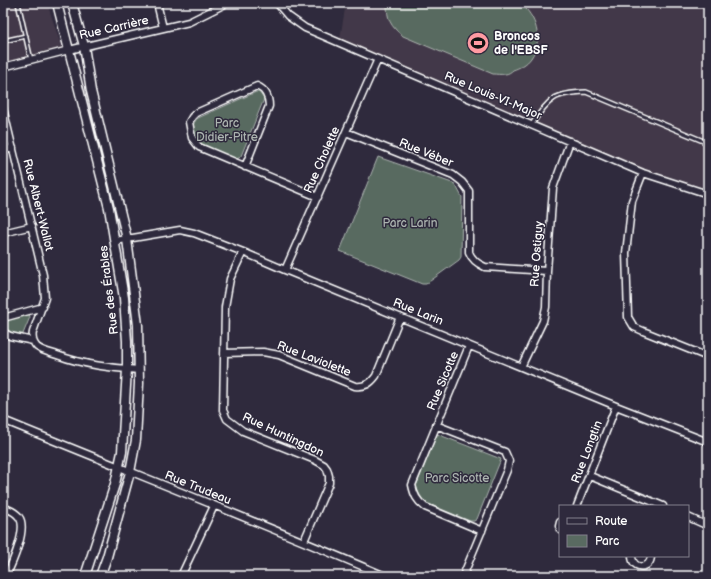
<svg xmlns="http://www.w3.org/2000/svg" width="711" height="579" viewBox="0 0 711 579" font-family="'Balsamiq Sans',sans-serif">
  <rect width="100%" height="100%" fill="#2f2a3d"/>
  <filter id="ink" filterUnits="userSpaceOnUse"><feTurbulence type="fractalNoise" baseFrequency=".025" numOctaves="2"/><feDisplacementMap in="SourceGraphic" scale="8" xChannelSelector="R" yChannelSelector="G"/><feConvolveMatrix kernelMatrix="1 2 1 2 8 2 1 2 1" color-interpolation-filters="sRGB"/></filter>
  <g filter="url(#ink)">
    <path fill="#433948" d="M3,3H47L62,48L3,65Z
      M346,3H708V189L644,169L340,39Z"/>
    <path fill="#596a61" stroke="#acb4b0" d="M387,3H520C536,16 544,40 531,58C527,64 519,68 513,70C511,72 508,74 505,74C501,75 496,74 493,74L403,36C390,26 387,19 387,3Z
      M256,92H259L264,99L241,156L239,158L236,159C227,155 210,151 202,146C193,140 189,125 198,118Z
      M378,157L455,184L462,197L461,257L459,260L426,284H422L340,251Z
      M29,314L30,317L23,334C15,336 5,333 4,324L8,320L11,318Z
      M437,434L501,459L477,519L474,521H470L424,502L417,490L416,486Z"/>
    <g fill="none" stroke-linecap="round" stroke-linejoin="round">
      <g stroke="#fff" stroke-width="6">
        <path id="service" d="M18,3L31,60
          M3,41L26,36
          M532,124C550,98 554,93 586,92L708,143"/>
      </g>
      <g stroke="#fff" stroke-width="9">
        <path id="minor" d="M157,3L163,28
          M277,3L288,16L305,28L643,173L708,194
          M3,67L69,50L189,22L227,3
          M3,108L43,275L45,298L33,332C32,337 33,343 37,347C42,351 51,353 57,355C84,365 111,368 139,370
          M346,132L453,175L462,182L469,191V252C472,260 478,264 485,267L547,271
          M3,150L13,148
          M245,167L269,106C269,97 266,90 257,86L196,113L192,117L189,122L192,138L199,147L318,197
          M643,173L632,201L626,253L628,317L634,327L643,331L708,357
          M3,233L32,226
          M115,241L180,230L194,233L243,252L285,270L616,406L708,442
          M243,252L230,279L225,307L223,410L227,419L243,431L315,460L324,465L327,469L329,476V483L304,541
          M285,270L378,59
          M3,318L43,307
          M3,332L10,336L33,341
          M469,346L412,485C414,495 417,501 425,507L482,531
          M224,353L263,352L279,355L355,386C365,387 370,384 376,376L400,317
          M521,367L543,321L546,307L547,271L553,188L570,141
          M3,420C130,472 259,522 385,576
          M436,425L505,452L509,461L507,470L463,576
          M590,476L663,506
          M577,506L616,406
          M3,507C9,510 15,511 19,517C28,528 12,564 6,576
          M688,517L708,526
          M560,522L559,526L560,530
          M632,556C632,570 651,570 651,556
          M181,576L214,506"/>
      </g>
      <g stroke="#fff" stroke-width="11">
        <path id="tertiary" d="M57,3L109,208L124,298L127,341V369L122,452L115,484L85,576
          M72,3L84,46L91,91L127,239L138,325L139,383L136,440L130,472L107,557L100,576"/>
      </g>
      <use href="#service" stroke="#2f2a3d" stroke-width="3"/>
      <use href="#minor" stroke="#2f2a3d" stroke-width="6"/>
      <use href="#tertiary" stroke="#2f2a3d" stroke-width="8"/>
    </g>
  </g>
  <defs>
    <g id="stadium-disc" transform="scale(1.15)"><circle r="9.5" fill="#ff9aa2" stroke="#2f2a3d"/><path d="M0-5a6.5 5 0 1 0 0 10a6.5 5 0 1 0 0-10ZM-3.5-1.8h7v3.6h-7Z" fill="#111"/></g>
  </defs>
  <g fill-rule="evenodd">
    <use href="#stadium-disc" x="478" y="43"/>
  </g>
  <g text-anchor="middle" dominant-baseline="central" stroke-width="3" stroke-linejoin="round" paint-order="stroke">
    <g font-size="12" fill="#fff" stroke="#2f2a3d">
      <text transform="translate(114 28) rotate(-13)">Rue Carrière</text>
      <text transform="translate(493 96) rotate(23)">Rue Louis-VI-Major</text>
      <text transform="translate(426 153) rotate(22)">Rue Véber</text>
      <text transform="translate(322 160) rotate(-66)">Rue Cholette</text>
      <text transform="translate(38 205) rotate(76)">Rue Albert-Wallot</text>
      <text transform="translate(537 254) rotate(-86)">Rue Ostiguy</text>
      <text transform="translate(109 290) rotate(-97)">Rue des Érables</text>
      <text transform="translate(418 312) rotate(22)">Rue Larin</text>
      <text transform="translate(314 359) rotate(21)">Rue Laviolette</text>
      <text transform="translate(443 381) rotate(-67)">Rue Sicotte</text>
      <text transform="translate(283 435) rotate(25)">Rue Huntingdon</text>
      <text transform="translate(587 452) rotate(-69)">Rue Longtin</text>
      <text transform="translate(198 488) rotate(22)">Rue Trudeau</text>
    </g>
    <g font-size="12" font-weight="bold" fill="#fff" stroke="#2f2a3d" text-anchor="start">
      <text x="494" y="36">Broncos<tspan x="494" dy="14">de l'EBSF</tspan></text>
    </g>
    <g font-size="12" fill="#acb4b0" stroke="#2f2a3d">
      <text x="227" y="123">Parc<tspan x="227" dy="14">Didier-Pitre</tspan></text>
      <text x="410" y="223">Parc Larin</text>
      <text x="457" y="478">Parc Sicotte</text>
    </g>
  </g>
  <rect width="711" height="579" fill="none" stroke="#2f2a3d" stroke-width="16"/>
  <rect x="8" y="8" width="695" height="563" fill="none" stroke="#fff" stroke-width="1.5" filter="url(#ink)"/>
  <rect x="559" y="505" width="130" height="52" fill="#2f2a3d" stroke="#827f8b"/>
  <rect x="567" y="518" width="20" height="6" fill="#2f2a3d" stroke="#827f8b"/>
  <text x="595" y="525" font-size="12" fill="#ffffff">Route</text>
  <rect x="567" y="535" width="20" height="12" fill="#596a61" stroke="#827f8b"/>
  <text x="595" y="545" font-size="12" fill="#ffffff">Parc</text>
</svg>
